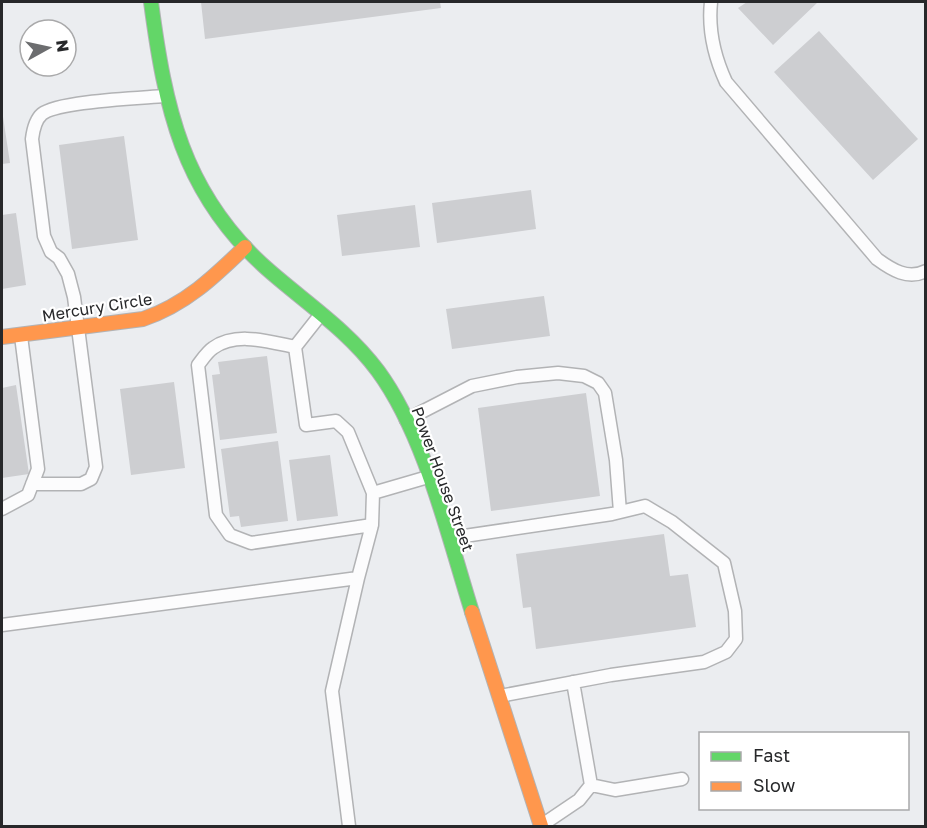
<svg xmlns="http://www.w3.org/2000/svg" width="927" height="828" viewBox="0 0 927 828" font-family="'Golos Text',sans-serif">
  <rect width="100%" height="100%" fill="#ebedf0"/>
  <path fill="#cdced1" d="M201,2H440L441,8L205,39Z
    M747,2H818L773,45L738,8Z
    M819,31L918,139L873,180L774,72Z
    M2,110L10,163L2,164Z
    M124,136L138,240L72,249L59,145Z
    M531,190L536,229L437,243L432,203Z
    M415,205L420,247L342,256L337,215Z
    M16,213L26,285L2,289V215Z
    M544,296L550,336L452,349L446,309Z
    M267,356L277,433L220,440L212,375L220,374L218,362Z
    M174,382L185,468L131,475L120,389Z
    M16,385L29,474L2,478V388Z
    M586,393L600,496L491,511L478,408Z
    M278,441L288,521L241,527L239,516L230,517L221,449Z
    M330,455L338,516L297,521L289,460Z
    M664,534L670,576L688,574L696,627L536,649L531,607L523,608L516,554Z"/>
  <g fill="none" stroke-linecap="round" stroke-linejoin="round">
    <g stroke="#b2b3b5" stroke-width="15">
      <path id="lane" d="M711,2C708,30 714,56 726,82L877,259C892,270 908,280 926,271
        M321,314L295,347L306,425L336,421L348,432L373,493L428,477
        M295,347C269,342 237,331 213,348C207,352 202,360 198,365L216,515L230,535L251,543L372,525L373,493
        M406,420L472,386L517,377L558,373L584,376L598,383L605,393L616,460L620,512
        M32,484H81L91,479L96,467L74,297L68,274L59,258L51,252L44,236L32,139C33,131 35,120 42,114C57,101 141,98 164,96
        M2,509L28,495L38,469L21,336
        M451,538L612,514L645,506L672,522L724,563L735,611L736,639L726,652L704,662L611,675L500,696
        M2,625L358,578L372,525
        M591,785L615,790L682,779
        M542,825L579,800L591,785L573,682
        M349,826L332,691L358,578"/>
    </g>
    <g stroke="#b2b3b5" stroke-width="16">
      <path id="fast" d="M151,2C165,107 182,192 265,267C303,301 347,329 378,371C425,435 448,536 472,612"/>
    </g>
    <g stroke="#b2b3b5" stroke-width="16">
      <path id="slow" d="M2,337L143,319C185,305 214,277 245,247
        M472,612L541,826"/>
    </g>
    <use href="#lane" stroke="#fcfcfd" stroke-width="12"/>
    <use href="#fast" stroke="#63d668" stroke-width="14"/>
    <use href="#slow" stroke="#ff974d" stroke-width="14"/>
  </g>
  <g text-anchor="middle" dominant-baseline="central" stroke-width="4.5" stroke-linejoin="round" paint-order="stroke">
    <g font-size="16" fill="#27282a" stroke="#fff">
      <text transform="translate(97 307) rotate(-9)">Mercury Circle</text>
      <text transform="translate(443 479) rotate(70)">Power House Street</text>
    </g>
  </g>
  <rect width="927" height="828" fill="none" stroke="#27282a" stroke-width="6"/>
  <rect x="699" y="732" width="210" height="78" fill="#ffffff" stroke="#a9a9aa" stroke-width="1.5"/>
  <rect x="711" y="752" width="30" height="9" fill="#63d668" stroke="#a9a9aa" stroke-width="1.5"/>
  <text x="753" y="762" font-size="18" fill="#27282a">Fast</text>
  <rect x="711" y="782" width="30" height="9" fill="#ff974d" stroke="#a9a9aa" stroke-width="1.5"/>
  <text x="753" y="792" font-size="18" fill="#27282a">Slow</text>
  <g transform="translate(48 48) rotate(82)"><circle r="28" fill="#ffffff" stroke="#a9a9aa" stroke-width="1.5"/>
  <path d="M0-4.5L10 22L0 15L-10 22Z" fill="#6c6d6f"/>
  <text y="-9" font-size="16" font-weight="bold" text-anchor="middle" fill="#27282a">N</text>
  </g>
</svg>
